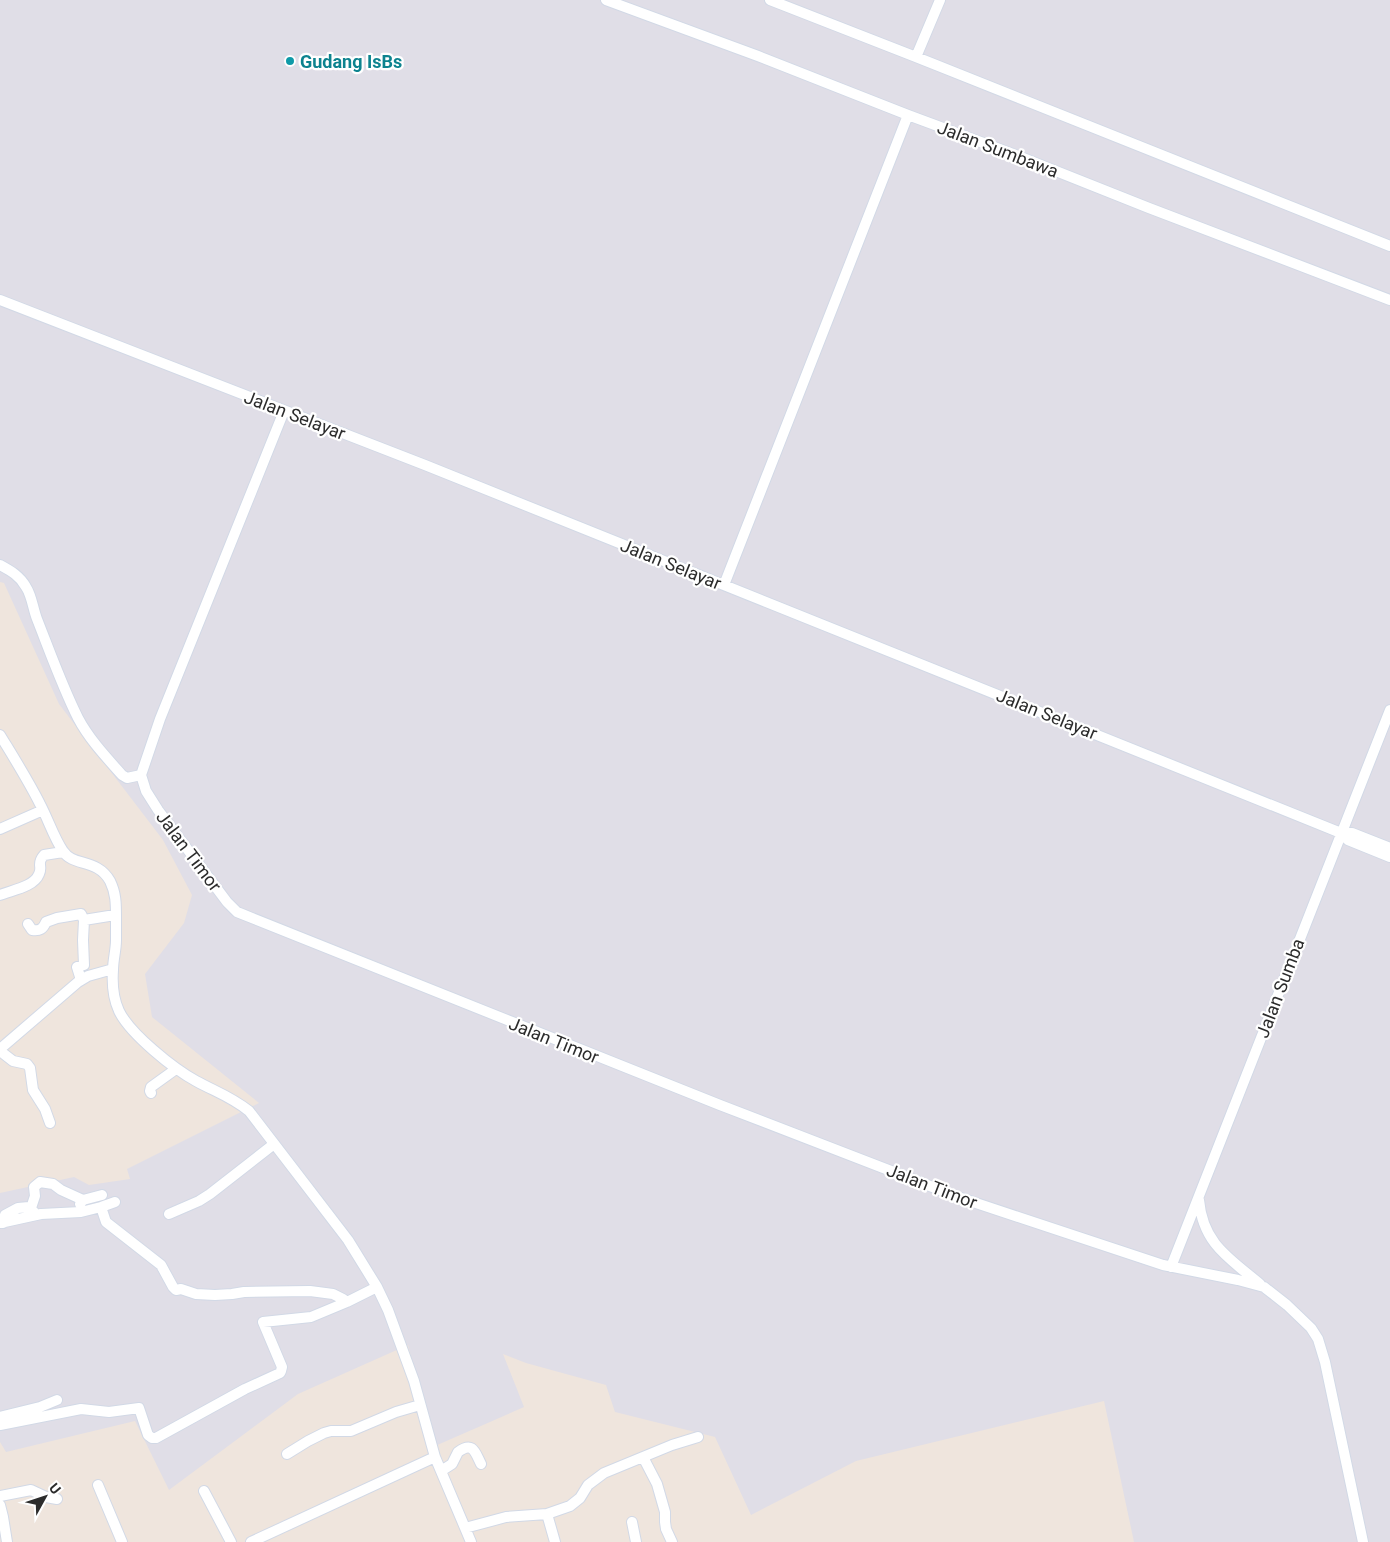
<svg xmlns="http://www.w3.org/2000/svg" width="1390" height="1542" viewBox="0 0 1390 1542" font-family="Roboto,sans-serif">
  <rect width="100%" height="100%" fill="#efe5dd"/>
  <path fill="#e0dee7" d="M0,0H1390V1542H1134L1104,1401L856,1461L751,1515L715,1437L615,1412L606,1385L526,1363L503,1354L524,1407L435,1446L408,1345L298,1394L169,1490L135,1421L6,1452L0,1442V1193L74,1177L89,1185L130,1179L127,1169L259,1103L152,1017L145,974L184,923L192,895L163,840L59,704L4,583L0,582Z"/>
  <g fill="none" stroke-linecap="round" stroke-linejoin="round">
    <g stroke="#d2d9e6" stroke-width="12">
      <path id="minor" d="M606,0L758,56L908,115L1013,154L1149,208L1390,300
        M770,0L916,57
        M940,0L916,57L1390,246
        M0,300L425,465L1341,833
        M284,411L160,719L141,775L146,791L158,810L227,902L237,912L242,914L720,1105L961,1198L1163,1265L1238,1280L1264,1287L1287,1305L1311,1328L1318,1339L1325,1362L1363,1542
        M0,565C11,571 20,576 26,587C32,596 33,609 37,619C50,652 62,686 78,718C89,739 106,757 122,775L127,778L141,775
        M724,585L908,115
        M0,735C14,758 28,780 40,804C48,819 54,838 63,851C73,867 97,858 110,881C116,893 116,904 116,917C116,925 116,932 116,940C116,950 113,960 113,970C112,984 113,998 119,1011C130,1034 174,1069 196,1081C216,1092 230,1096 249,1111L348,1240L377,1287L388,1310L414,1381L435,1457L471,1542
        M0,829L43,810
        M1390,848L1352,833H1341L1348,840L1390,857
        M0,895C12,890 34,887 39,874C43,866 36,864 44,855L63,852
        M28,924L32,930C40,931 43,929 46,922L57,918L81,914L84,920L115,915
        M81,980L77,967L84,965L83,940L84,920
        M0,1049L78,982L88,976L113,969
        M0,1051L13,1061L27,1064L30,1068L33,1090L45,1109L50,1123
        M151,1093L150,1091L151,1087L176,1069
        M1199,1200C1203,1244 1229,1258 1260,1284
        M80,1204L83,1200L102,1195
        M101,1207L106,1222L161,1265L173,1287L176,1290L181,1289L196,1294L215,1295L232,1294L244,1292L310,1291L333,1294L343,1299L347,1302
        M31,1208L35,1196L34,1187L40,1182L53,1184L61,1190L83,1200
        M169,1214L199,1201L210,1194L274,1144
        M0,1223L41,1214L81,1212L101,1207L115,1202
        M3,1223L5,1215L18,1208L29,1207L34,1212
        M1171,1267L1390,710
        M0,1417L40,1407L57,1400
        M0,1425L81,1409L109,1412L139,1408L148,1435L152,1438H156L245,1389L280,1373L281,1371L282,1367L263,1322L311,1317L347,1302L377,1287
        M287,1454L308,1441L324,1433L331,1431H351L396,1412L420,1405
        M643,1457L657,1484L665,1512V1522L666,1529L672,1542
        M441,1471L452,1464L458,1452C473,1441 475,1452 481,1464
        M98,1485L122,1542
        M204,1491L231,1542
        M0,1496L31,1490L46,1497L57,1499
        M0,1505L3,1517L7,1542
        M547,1514L555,1542
        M632,1522L636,1542
        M465,1528L506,1517L547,1514L570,1506L580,1498L588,1485L604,1473L672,1445L698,1437
        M251,1542L435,1457"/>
    </g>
    <use href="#minor" stroke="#fff" stroke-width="10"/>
  </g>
  <circle fill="#0f9aa8" stroke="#fff" stroke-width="2" cx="290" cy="61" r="5"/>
  <g text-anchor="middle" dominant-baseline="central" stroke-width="4.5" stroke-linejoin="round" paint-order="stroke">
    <g font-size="18" font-weight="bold" fill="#0d838f" stroke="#fff" text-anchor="start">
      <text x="300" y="61">Gudang IsBs</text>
    </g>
    <g font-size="18" fill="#2c2c2c" stroke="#fff">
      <text transform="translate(998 149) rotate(21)">Jalan Sumbawa</text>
      <text transform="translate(295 415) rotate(21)">Jalan Selayar</text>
      <text transform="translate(671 564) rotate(22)">Jalan Selayar</text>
      <text transform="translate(1047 714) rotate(22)">Jalan Selayar</text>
      <text transform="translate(189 851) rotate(53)">Jalan Timor</text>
      <text transform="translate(1280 988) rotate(-69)">Jalan Sumba</text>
      <text transform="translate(554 1040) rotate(22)">Jalan Timor</text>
      <text transform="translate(932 1186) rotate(21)">Jalan Timor</text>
    </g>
  </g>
  <g transform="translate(45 1497) rotate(50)" stroke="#ffffff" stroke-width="4" paint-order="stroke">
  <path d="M0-4L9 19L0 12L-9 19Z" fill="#2c2c2c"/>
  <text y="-8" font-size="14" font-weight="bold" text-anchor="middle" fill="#2c2c2c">U</text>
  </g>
</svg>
